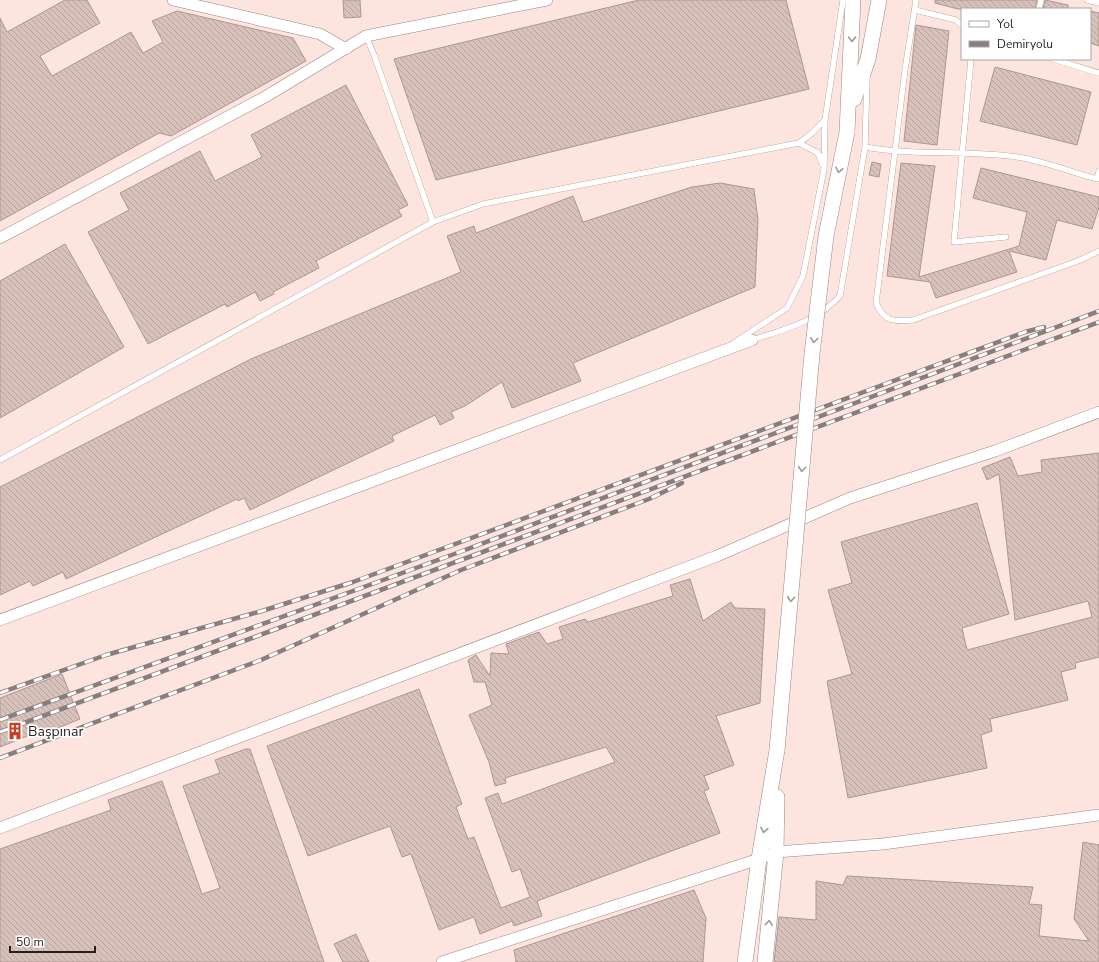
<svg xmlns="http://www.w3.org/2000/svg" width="1099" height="962" viewBox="0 0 1099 962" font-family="'Nunito Sans',sans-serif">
  <defs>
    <pattern id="building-back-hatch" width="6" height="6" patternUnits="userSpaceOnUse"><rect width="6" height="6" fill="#d8c0bb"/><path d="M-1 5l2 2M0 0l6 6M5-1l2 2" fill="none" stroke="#b9a5a0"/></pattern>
  </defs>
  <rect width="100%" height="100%" fill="#fef4f2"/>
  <path fill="#fee4de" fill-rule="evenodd" d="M0,0H1099V962H0ZM962,9H1090V59H962Z"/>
  <path fill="url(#building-back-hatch)" stroke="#ad9792" d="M65,0H87L100,23L40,56L52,76L131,32L143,53L163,42L152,21L177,11L293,38L306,61L171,136L159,133L0,221V18L7,32Z
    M343,0H360L361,17L344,18Z
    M639,0H786L809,89L436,180L394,59Z
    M935,0H1037L1035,9H958L935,3Z
    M1045,0L1068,5V9H1043Z
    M1090,11L1099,13V46L1090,43Z
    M916,25L949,31L937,145L904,141Z
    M995,67L1091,92L1077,145L980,121Z
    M346,85L408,205L398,210L402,216L316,261L319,268L273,292L274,294L260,301L255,292L227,307L225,304L148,344L88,232L129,210L120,193L200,151L215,181L262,157L251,135Z
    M872,162L881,164L879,177L869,175Z
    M901,163L935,166L919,277L1019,246L1027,212L973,198L981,168L1099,197V207L1092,229L1057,220L1046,260L1009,251L1017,272L936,298L930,282L887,276Z
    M720,183L754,189L758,220L755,287L573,363L581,381L512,408L502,382L465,406L451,412L454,418L440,425L435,415L392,436L394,441L250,510L244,498L238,501L237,499L66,579L63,572L33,586L30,581L0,595V487L251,359L461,272L447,236L474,226L476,233L573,196L583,222L692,187Z
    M65,244L124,347L0,418V281Z
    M1099,453V657L1075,663L1076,668L1061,672L1068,700L990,719L992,731L981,735L987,768L848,798L827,681L852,674L828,590L852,583L841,542L977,503L1009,614L962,628L967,650L1092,617L1088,601L1015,620L999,474L987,480L982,468L1010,457L1018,476L1042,472L1041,460Z
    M690,579L703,621L731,602L735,608L765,609L760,703L716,716L734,765L704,776L709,789L704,791L720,833L537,901L542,916L514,926L512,921L480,934L474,917L439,930L411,854L402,857L390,826L308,856L267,746L419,689L462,804L456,807L468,839L474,837L501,908L530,897L520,869L512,872L485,798L498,793L502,804L615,762L606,747L505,778L506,783L495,786L489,762L469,715L492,705L485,682H474L468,660L476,655L490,676L491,653L509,654L506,644L539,632L547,644L563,639L559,627L585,619L588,622L673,596L670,585Z
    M62,674L80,719L38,736L37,732L0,747V698Z
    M246,749H250L324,962H0V849L111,810L108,800L162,781L202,894L220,888L183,786L220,773L215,760Z
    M1083,842L1099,845V962H774L779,917L816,920V881L843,885L847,876L1033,887L1029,904L1042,905L1039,936L1089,941L1074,919Z
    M694,890L706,918L703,962H516L514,950Z
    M356,934L369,962H343L334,944Z"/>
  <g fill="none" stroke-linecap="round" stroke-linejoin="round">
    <g stroke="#9b8680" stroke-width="6">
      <path id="lane" d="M916,0L905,70L876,303C885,323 893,321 913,320L1078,261L1099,251
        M1087,0L1099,3
        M1039,9L1041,0
        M915,10L956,20L962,26
        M366,36L374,55L433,222
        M971,59L954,242L1006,237
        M1053,59L1099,73
        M799,143L818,153L822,164
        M865,147C915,156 967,150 1017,157C1044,161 1071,172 1097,179L1099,171
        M752,340C785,329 816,322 840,296L865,147L867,77
        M735,342L787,308L803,276L824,169L825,120L843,0
        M0,460L433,222L483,204L799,143L812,133L825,120"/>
    </g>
    <g stroke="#9b8680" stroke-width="12">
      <path id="street" d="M173,0L320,34L346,49
        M0,238L265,97L366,36L547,0
        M0,620L752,340
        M0,828L717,556L850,498L995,451L1099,412
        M442,962L759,859L776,852L883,844L1099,815"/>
    </g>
    <g stroke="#9b8680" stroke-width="16">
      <path id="secondary" d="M854,99L868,59L879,0
        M847,132L853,0
        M745,962L759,859L777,750
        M765,962L776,852L777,797"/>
    </g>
    <use href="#lane" stroke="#fff" stroke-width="5.5"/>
    <use href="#street" stroke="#fff" stroke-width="11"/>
    <use href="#secondary" stroke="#fff" stroke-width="15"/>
    <g stroke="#887f7d" stroke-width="4.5">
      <path id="rail" d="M0,693L106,655L262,611L353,582L1025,332L1044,327
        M0,720L457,553L1099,311
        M0,732L1099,322
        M0,758L261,660L461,570L649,499L682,483"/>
    </g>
    <use href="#rail" stroke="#fff" stroke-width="3" stroke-dasharray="9" stroke-linecap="butt"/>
    <g stroke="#9b8680" stroke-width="16" stroke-linecap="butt">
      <path id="secondary-bridge" d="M777,750L812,354L826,236L847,132"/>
    </g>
    <use href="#secondary-bridge" stroke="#fff" stroke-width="15"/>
  </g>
  <defs><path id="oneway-chevron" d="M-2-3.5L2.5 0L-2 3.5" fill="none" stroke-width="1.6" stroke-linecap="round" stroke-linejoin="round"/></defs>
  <g stroke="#9e9a99">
    <use href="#oneway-chevron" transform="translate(852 39) rotate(92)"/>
    <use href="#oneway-chevron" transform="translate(839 170) rotate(102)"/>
    <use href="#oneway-chevron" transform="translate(814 340) rotate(97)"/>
    <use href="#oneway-chevron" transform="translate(802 469) rotate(95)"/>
    <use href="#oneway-chevron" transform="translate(791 599) rotate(95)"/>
    <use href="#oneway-chevron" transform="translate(764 830) rotate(100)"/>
    <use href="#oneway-chevron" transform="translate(769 923) rotate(-84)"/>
  </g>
  <defs>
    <g id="building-bare" transform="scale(1.38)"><path d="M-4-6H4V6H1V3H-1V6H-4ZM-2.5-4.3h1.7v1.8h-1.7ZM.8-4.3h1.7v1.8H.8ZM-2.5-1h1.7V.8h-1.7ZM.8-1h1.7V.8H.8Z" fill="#ca3f22" stroke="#fff" stroke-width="2.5" paint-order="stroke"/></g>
  </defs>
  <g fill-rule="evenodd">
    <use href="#building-bare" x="15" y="731"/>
  </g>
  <g text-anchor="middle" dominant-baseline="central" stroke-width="3.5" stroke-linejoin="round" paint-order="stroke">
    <g font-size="14" fill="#281f1d" stroke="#fff" text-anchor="start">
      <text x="28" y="731">Başpınar</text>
    </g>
  </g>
  <rect x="961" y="8" width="130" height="52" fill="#ffffff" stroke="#a9a5a5"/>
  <rect x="969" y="21" width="20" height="6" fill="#ffffff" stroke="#a9a5a5"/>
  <text x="997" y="28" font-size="12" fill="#281f1d">Yol</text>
  <rect x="969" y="41" width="20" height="6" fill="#887f7d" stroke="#a9a5a5"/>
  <text x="997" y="48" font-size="12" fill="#281f1d">Demiryolu</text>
  <path d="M10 946v6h85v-6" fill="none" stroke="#281f1d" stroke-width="2"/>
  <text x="16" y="946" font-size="12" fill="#281f1d" stroke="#ffffff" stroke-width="3" paint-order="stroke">50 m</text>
</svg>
